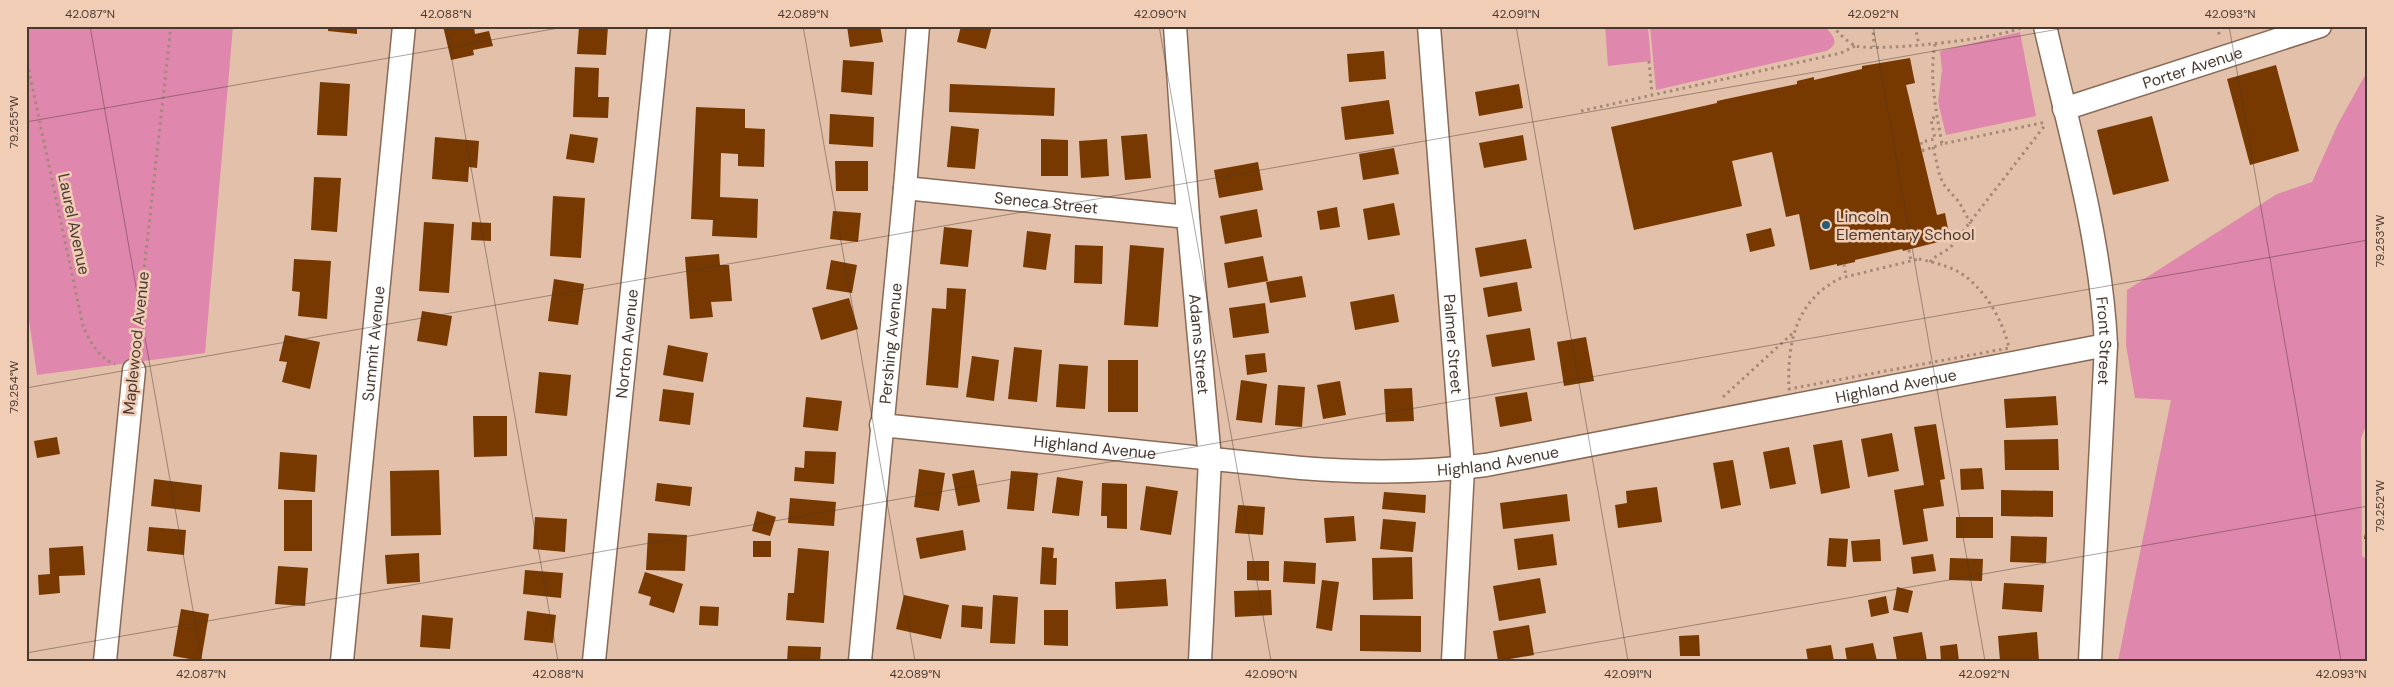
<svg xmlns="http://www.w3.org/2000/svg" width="2394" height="687" viewBox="0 0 2394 687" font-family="'DM Sans',sans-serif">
  <rect width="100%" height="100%" fill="#e3c0aa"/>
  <path fill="#e087ad" d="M26,26H233L205,353L37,375L26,300Z
    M1605,26H1648L1651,61L1608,66Z
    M1650,26H1825C1833,36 1841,43 1826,51L1656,90Z
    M2020,32L2036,116L1946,135L1938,102L1942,70L1940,51Z
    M2368,70V421L2361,438L2362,556L2368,560V661H2118L2171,400L2135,398L2126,345L2127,290L2277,194L2312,182L2338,124Z"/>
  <path fill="#773900" d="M328,26H357V34L328,31Z
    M443,26H474L475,34L489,31L493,46L473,50L474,55L451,60Z
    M579,26H608L606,55L577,54Z
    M847,26H880L883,42L850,47Z
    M961,26H992L986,49L957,42Z
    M1384,51L1386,79L1349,82L1347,54Z
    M1910,58L1915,83L1906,85L1937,215L1945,213L1950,239L1903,251L1902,249L1855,260V262L1837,266V264L1810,270L1799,214L1786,217L1772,152L1732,161L1742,206L1634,230L1611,127L1717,103V101L1797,84V81L1814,77V80L1862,69V66Z
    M843,60L874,62L872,95L841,92Z
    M2276,65L2299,151L2250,165L2227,79Z
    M575,67L599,68L598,97H609L608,118L573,117Z
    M320,82L350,84L347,136L317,135Z
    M950,84L1055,88L1054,116L949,112Z
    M1519,84L1523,108L1479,116L1475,92Z
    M1389,100L1394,134L1345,140L1341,107Z
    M696,107L745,109V128L765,129L764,167L738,166V154L721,153L720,197L758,199L757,238L712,236L713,220L691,219Z
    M830,114L874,117L873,147L829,144Z
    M2152,116L2169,181L2113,195L2097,130Z
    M951,126L979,129L975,169L947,167Z
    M570,134L598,138L594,163L566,159Z
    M1147,134L1151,178L1125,180L1121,136Z
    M1523,135L1527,160L1484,168L1479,143Z
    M435,137L479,141L477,168L469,167L468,182L432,179Z
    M1041,139L1068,140V176H1041Z
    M1107,139L1109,176L1081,178L1079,141Z
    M1394,148L1399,174L1363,180L1359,154Z
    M835,161H868V191H836Z
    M1258,162L1263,190L1219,198L1214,170Z
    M314,177L341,178L337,232L311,230Z
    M553,196L585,198L581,258L550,256Z
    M1394,203L1400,235L1368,240L1363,209Z
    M1337,207L1340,227L1320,230L1317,211Z
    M1257,209L1262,237L1225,244L1220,216Z
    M833,211L861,213L858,242L830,239Z
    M424,222L454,224L449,293L419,291Z
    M472,222L491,223V241L471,240Z
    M944,227L972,230L968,267L940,264Z
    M1771,228L1775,246L1750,252L1746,234Z
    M1027,231L1051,234L1046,270L1023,267Z
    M1526,239L1532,268L1480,277L1475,248Z
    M1075,245L1103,246L1102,284L1074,283Z
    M1130,245L1164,248L1158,327L1124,325Z
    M719,254L720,265H729L732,301L711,302L713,317L690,319L685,257Z
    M1263,256L1268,281L1228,288L1224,263Z
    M294,259L331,261L327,319L298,316L300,292L292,291Z
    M831,260L857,265L852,293L826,289Z
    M1302,276L1306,297L1270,303L1266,282Z
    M554,279L584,284L578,325L548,321Z
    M1517,282L1522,311L1488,317L1483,288Z
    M947,288L966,289L958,388L926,385L932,308L946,309Z
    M1394,294L1399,322L1355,330L1350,302Z
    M849,298L858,329L821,340L812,308Z
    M1265,303L1269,333L1233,338L1229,308Z
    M422,311L452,316L447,346L417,341Z
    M1530,328L1535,360L1492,367L1486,335Z
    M285,335L320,342L310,389L282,382L287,362L279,361Z
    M1586,337L1594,381L1564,386L1557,342Z
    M668,345L708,353L703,382L663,375Z
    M1014,347L1042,350L1037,402L1008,399Z
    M1265,353L1267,372L1247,375L1245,355Z
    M972,356L999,360L994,401L966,397Z
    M1108,360H1138V412H1108Z
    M1059,364L1088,366L1085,409L1056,407Z
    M539,372L571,375L567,416L535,413Z
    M1241,380L1267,384L1262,423L1236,420Z
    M1340,381L1346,415L1323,419L1317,385Z
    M1278,385L1305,387L1302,427L1275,425Z
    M1412,388L1414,421L1386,422L1384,389Z
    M663,389L694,393L690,425L659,421Z
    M1527,392L1532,421L1500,427L1495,397Z
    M2056,396L2058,425L2006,428L2004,399Z
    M806,397L842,401L838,431L803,427Z
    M473,416H507V456L474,457Z
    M1936,424L1945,479L1940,480L1944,506L1923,509L1928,541L1903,545L1894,490L1924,485L1914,427Z
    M1892,433L1899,471L1868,477L1861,439Z
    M57,437L60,454L37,458L34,441Z
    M2058,439L2059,470H2005L2004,440Z
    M1842,440L1850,488L1821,494L1813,445Z
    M1789,447L1796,484L1770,489L1763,452Z
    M805,451L836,452L834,484L794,481L795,467L804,468Z
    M280,452L317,455L315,492L278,489Z
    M1733,460L1741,505L1721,509L1713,463Z
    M1982,468L1984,489L1961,490L1960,469Z
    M919,469L945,473L939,511L914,507Z
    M439,470L441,535L391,536L390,471Z
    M974,470L980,502L958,506L952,474Z
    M1011,471L1038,473L1034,511L1007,509Z
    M1057,477L1083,481L1079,516L1052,513Z
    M154,479L202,485L200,512L151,506Z
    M657,483L692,487L690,506L655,501Z
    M1102,483L1127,484V529L1107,528V516H1101Z
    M1146,486L1178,491L1171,535L1140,530Z
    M1657,487L1662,522L1618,528L1615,505L1627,503L1626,491Z
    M2001,490L2053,491V517L2001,516Z
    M1384,492L1426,495L1425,513L1382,509Z
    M1567,494L1570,521L1503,529L1500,503Z
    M790,498L836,502L834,526L788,523Z
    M284,500H312V551H284Z
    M1238,505L1265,507L1263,535L1235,533Z
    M757,511L776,517L770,536L752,531Z
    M1354,516L1356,541L1326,543L1324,518Z
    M535,517L567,519L565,552L533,549Z
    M1956,517H1993V538H1956Z
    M1383,519L1416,522L1413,552L1380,549Z
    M2367,522H2368V539H2364Z
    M149,527L186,530L184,555L147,551Z
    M963,530L966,550L920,559L916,538Z
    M648,533L687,535L685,571L646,570Z
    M1553,534L1557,565L1518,570L1514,539Z
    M2011,536L2047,537L2046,563L2010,562Z
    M1829,538L1848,539L1846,567L1827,566Z
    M1880,539L1881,561L1853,562L1851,541Z
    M753,541H771V557H753Z
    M83,546L85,575L59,576L60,593L39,595L38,575L50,574L49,548Z
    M1042,547L1054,548L1053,558H1057L1056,585L1040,584Z
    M798,548L829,551L824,623L786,620L788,593H794Z
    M419,553L420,582L387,584L385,555Z
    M1933,554L1936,571L1913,574L1911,557Z
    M1412,557L1413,599L1373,600L1372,558Z
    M1950,558L1983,559L1982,581L1949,580Z
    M1247,561H1269V581L1247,580Z
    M1284,561L1316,563L1315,584L1283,582Z
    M278,566L308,568L305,606L275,604Z
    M525,570L563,573L561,598L523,594Z
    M645,572L683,584L674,613L649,605L651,597L638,593Z
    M1540,578L1546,613L1499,621L1493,586Z
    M1166,579L1168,606L1116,609L1115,582Z
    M1322,580L1339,582L1332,631L1316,628Z
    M2004,583L2044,585L2042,612L2002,609Z
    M1897,587L1913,591L1908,613L1893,610Z
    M1271,590L1272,615L1235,617L1234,591Z
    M904,595L949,605L941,639L896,629Z
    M993,595L1018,597L1015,644L990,643Z
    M1886,596L1889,613L1871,617L1868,600Z
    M962,605L983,607L982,629L961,627Z
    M700,606L719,607L718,626L699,625Z
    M181,609L209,614L201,661L173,656Z
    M1044,610H1068V646L1044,645Z
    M527,611L556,615L553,643L524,640Z
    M422,615L453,618L450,649L420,647Z
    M1360,615L1421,616V652L1360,651Z
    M1529,625L1534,655L1498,661L1493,631Z
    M1922,632L1927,661H1897L1893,637Z
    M2037,632L2039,661H2000L1998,636Z
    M1699,635L1700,656H1680L1679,636Z
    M1873,643L1877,661H1847L1845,648Z
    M1957,644L1959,661H1941L1940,646Z
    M1831,645L1834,661H1808L1806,649Z
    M788,646L821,647L820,661H787Z"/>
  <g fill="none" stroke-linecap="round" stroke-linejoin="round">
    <g stroke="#8a6a56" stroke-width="25">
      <g id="minor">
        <path id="s1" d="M1175,26L1188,217L1210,459L1200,661"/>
        <path id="s2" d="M1429,26L1463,468L1453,661"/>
        <path id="s3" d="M2045,26C2069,131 2101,237 2106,345L2090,661"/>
        <path id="s4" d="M2064,109L2320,26"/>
        <path id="s5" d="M905,188L1188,217"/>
        <path id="s6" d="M881,425L1301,468C1363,473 1425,473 1486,465L2106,345"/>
        <path d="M105,661L134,370"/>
        <path id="s7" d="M342,661L404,26"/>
        <path id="s8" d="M594,661L659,26"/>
        <path id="s9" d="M860,661L905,188L918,26"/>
      </g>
    </g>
    <path stroke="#a48979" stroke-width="3" stroke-dasharray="2.5 4" stroke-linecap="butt" d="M1832,26C1838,32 1848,43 1856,46C1878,52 2009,38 2024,26
      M1873,26L1874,47
      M1915,26L1919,45
      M2216,26L2220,36
      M1935,44C1929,78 1936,110 1942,144L2046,122
      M26,57L83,326C89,340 99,359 115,364
      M1649,61L1652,94
      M1581,111L1841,53L1855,46
      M1933,147L1940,177L1945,186L1959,202L1971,224
      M1922,151L1942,144
      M1923,151L1921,142L1935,139L1931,119L1937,116
      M1909,250L1911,261
      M1919,259C1932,262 1945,265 1957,271C1983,285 2003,320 2009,348L1789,389C1787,342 1796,300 1841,278Z
      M1930,262L1932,259L1950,248L2046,124
      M1844,264L1846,277
      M135,351L171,26
      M1723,397L1794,332"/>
    <use href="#minor" stroke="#fff" stroke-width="22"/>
  </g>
  <path fill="none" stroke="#483930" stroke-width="1" stroke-opacity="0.45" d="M90,26L202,661M446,26L558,661M803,26L915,661M1159,26L1271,661M1516,26L1628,661M1873,26L1985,661M2229,26L2341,661M26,122L570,26M26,388L2076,26M26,653L2368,240M1491,661L2368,506"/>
  <circle fill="#275d78" stroke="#f1cdb6" stroke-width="2" cx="1826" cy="225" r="5"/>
  <g text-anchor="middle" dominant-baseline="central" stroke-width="5" stroke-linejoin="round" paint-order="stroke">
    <g font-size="16" fill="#483930" stroke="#f1cdb6">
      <text stroke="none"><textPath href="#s4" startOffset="135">Porter Avenue</textPath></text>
      <text stroke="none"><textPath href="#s5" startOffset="142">Seneca Street</textPath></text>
      <text transform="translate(74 224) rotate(78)">Laurel Avenue</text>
      <text stroke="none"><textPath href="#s3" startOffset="321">Front Street</textPath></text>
      <text transform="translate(136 343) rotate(-84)">Maplewood Avenue</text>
      <text stroke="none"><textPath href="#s7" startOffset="319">Summit Avenue</textPath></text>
      <text stroke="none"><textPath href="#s8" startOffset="319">Norton Avenue</textPath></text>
      <text stroke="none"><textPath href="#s1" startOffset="319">Adams Street</textPath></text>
      <text stroke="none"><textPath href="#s2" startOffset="319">Palmer Street</textPath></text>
      <text stroke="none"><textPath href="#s9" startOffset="319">Pershing Avenue</textPath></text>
      <text stroke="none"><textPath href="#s6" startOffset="1025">Highland Avenue</textPath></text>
      <text stroke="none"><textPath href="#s6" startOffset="215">Highland Avenue</textPath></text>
      <text stroke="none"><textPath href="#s6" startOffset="620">Highland Avenue</textPath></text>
    </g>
    <g font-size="16" fill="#483930" stroke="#f1cdb6" text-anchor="start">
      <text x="1836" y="216">Lincoln<tspan x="1836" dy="18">Elementary School</tspan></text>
    </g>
  </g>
  <rect width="2394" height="687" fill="none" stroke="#f1cdb6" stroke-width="55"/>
  <rect x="28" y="28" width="2338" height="632" fill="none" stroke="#483930" stroke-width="2"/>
  <g font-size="12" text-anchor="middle" fill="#483930">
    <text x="90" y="18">42.087°N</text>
    <text x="446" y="18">42.088°N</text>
    <text x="803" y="18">42.089°N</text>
    <text x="1160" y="18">42.090°N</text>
    <text x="1516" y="18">42.091°N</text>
    <text x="1873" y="18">42.092°N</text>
    <text x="2230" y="18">42.093°N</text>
    <text transform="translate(14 122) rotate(-90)" y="4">79.255°W</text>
    <text transform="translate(2380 241) rotate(-90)" y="4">79.253°W</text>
    <text transform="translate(14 387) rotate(-90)" y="4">79.254°W</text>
    <text transform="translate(2380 506) rotate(-90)" y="4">79.252°W</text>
    <text x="201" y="678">42.087°N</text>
    <text x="558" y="678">42.088°N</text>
    <text x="915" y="678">42.089°N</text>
    <text x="1271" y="678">42.090°N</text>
    <text x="1628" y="678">42.091°N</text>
    <text x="1984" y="678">42.092°N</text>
    <text x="2341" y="678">42.093°N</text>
  </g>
</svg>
